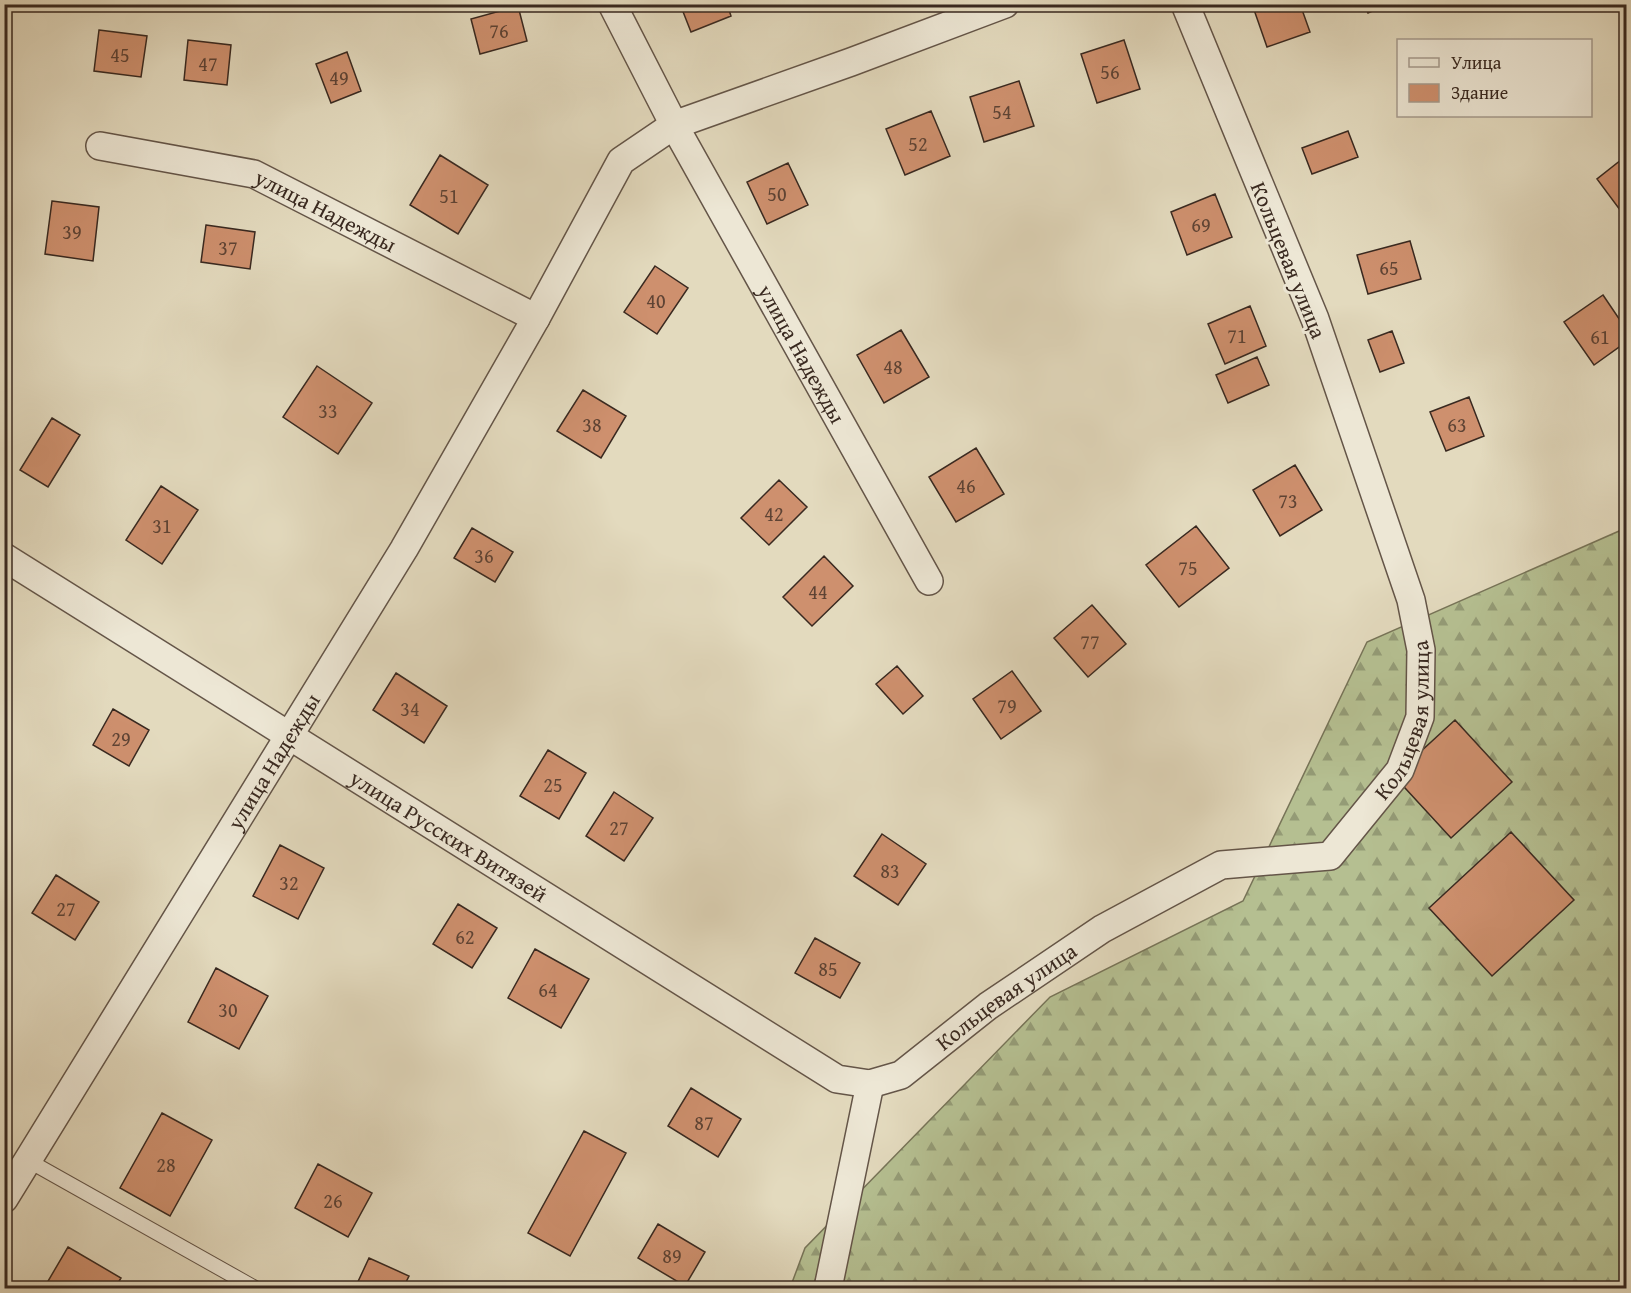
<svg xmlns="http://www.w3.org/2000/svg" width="1631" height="1293" viewBox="0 0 1631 1293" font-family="'Gentium Book Plus',serif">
  <defs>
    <pattern id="forest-firs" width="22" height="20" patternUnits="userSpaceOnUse" patternTransform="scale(1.5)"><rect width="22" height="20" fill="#b5bf91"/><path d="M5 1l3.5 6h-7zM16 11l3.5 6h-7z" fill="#949b76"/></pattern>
  </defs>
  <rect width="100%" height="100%" fill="#e3dabe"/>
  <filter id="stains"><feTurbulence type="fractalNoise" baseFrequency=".00333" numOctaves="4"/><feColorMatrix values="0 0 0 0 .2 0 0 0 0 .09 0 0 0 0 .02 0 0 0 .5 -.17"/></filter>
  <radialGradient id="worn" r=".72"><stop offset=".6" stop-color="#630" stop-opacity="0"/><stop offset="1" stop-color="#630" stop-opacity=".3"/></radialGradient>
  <path fill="url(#forest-firs)" stroke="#777458" stroke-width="1.5" d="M1626,528V1288H790L805,1248L1050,997L1243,901L1367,642Z"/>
  <path fill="#ce906e" stroke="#392920" stroke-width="1.5" d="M680,4H727L731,16L691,32Z
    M1252,4H1300L1310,32L1267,47Z
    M1364,4H1388L1368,13Z
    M518,6L527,41L480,54L471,19Z
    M99,30L147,36L141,77L94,71Z
    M188,40L231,45L227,85L184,80Z
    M1124,40L1140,89L1097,103L1081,54Z
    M347,52L361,91L331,103L316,64Z
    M1019,81L1034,126L984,142L970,97Z
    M931,111L950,156L905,175L886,129Z
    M1348,131L1358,157L1312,174L1302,148Z
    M440,155L488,185L458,234L410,205Z
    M1626,156V218L1597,179Z
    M788,163L808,205L767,224L747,182Z
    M1215,194L1232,237L1187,255L1171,212Z
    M52,201L99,207L93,261L45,254Z
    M206,225L255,232L250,269L201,262Z
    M1410,241L1421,279L1368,294L1357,255Z
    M655,266L688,288L657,334L624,312Z
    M1603,295L1626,329V342L1594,365L1564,322Z
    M1250,306L1266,346L1225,364L1208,324Z
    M901,330L929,377L884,403L857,355Z
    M1392,331L1404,363L1380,372L1368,340Z
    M1257,357L1269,385L1228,403L1216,375Z
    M317,366L372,403L338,454L283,417Z
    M583,390L626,416L601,458L557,431Z
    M1469,397L1484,436L1446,451L1430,412Z
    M52,418L80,435L48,487L20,470Z
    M976,448L1004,494L956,522L929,477Z
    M1295,465L1322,510L1280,536L1253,490Z
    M779,480L807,507L769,545L741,518Z
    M161,486L198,510L162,564L126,540Z
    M1196,526L1229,568L1179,607L1146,565Z
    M472,528L513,552L495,582L454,558Z
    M824,556L853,586L812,626L783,597Z
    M1092,605L1126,644L1088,677L1054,638Z
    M897,666L923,696L903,714L876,684Z
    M1012,671L1041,711L1001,739L973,699Z
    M396,673L447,706L424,743L373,710Z
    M113,709L149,730L129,766L93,745Z
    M1455,720L1512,782L1451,838L1394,776Z
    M548,750L586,773L559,819L520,796Z
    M614,792L653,818L624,861L586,836Z
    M1511,832L1574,900L1492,976L1429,908Z
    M882,834L926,864L898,905L854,876Z
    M280,845L324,868L298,919L253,896Z
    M56,875L99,902L75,940L32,913Z
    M458,904L497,928L472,968L433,944Z
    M815,938L860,963L840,998L795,973Z
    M535,949L589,979L561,1028L508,998Z
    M216,968L268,996L239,1049L188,1022Z
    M691,1088L741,1119L718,1157L668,1126Z
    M162,1113L212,1140L170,1216L120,1188Z
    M584,1131L626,1153L570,1256L528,1233Z
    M318,1164L372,1193L348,1237L295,1208Z
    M658,1224L705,1252L685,1286L638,1258Z
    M68,1247L121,1278L115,1288H44Z
    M369,1258L409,1276L403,1288H355Z"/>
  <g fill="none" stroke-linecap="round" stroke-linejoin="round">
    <g stroke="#645548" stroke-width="16">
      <path id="service" d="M29,1161L255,1288"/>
    </g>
    <g stroke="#645548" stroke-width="30">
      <g id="minor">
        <path id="s1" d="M612,4L674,125L929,581"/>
        <path id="s2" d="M100,146L254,174L536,318"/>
        <path id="s3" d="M4,557L837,1079L870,1084L901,1075L988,1006L1102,929L1221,865L1330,856L1400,770L1420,717L1421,650L1411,600L1315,319L1185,4"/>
        <path id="s4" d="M4,1199L404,549L536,318L621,161L674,125L851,62L1005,4"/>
        <path d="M828,1288L870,1084"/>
      </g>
    </g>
    <use href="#service" stroke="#ede7d5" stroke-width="14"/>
    <use href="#minor" stroke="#ede7d5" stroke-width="27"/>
  </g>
  <g text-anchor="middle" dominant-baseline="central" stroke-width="6" stroke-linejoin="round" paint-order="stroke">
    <g font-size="20" fill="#5e4334">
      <text x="499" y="30">76</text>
      <text x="120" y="54">45</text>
      <text x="208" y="63">47</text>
      <text x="1110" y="71">56</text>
      <text x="339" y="77">49</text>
      <text x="1002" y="111">54</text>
      <text x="918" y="143">52</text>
      <text x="777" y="193">50</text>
      <text x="449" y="195">51</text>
      <text x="1201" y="224">69</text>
      <text x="72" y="231">39</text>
      <text x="228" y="247">37</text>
      <text x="1389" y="267">65</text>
      <text x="656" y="300">40</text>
      <text x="1237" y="335">71</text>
      <text x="1600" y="336">61</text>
      <text x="893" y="366">48</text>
      <text x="328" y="410">33</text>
      <text x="592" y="424">38</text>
      <text x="1457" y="424">63</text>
      <text x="966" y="485">46</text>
      <text x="1288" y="500">73</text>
      <text x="774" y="513">42</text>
      <text x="162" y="525">31</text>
      <text x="484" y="555">36</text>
      <text x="1188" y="567">75</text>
      <text x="818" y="591">44</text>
      <text x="1090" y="641">77</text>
      <text x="1007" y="705">79</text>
      <text x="410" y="708">34</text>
      <text x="121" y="738">29</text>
      <text x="553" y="784">25</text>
      <text x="619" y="827">27</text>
      <text x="890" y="870">83</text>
      <text x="289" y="882">32</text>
      <text x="66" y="908">27</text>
      <text x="465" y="936">62</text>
      <text x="828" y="968">85</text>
      <text x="548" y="989">64</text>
      <text x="228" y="1009">30</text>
      <text x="704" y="1122">87</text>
      <text x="166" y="1164">28</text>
      <text x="333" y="1200">26</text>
      <text x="672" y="1255">89</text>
    </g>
    <g font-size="22" fill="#392920" stroke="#ede7d5">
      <text stroke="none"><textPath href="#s2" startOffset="237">улица Надежды</textPath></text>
      <text transform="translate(1289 260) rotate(68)">Кольцевая улица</text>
      <text stroke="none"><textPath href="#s1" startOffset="398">улица Надежды</textPath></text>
      <text stroke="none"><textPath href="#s3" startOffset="1702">Кольцевая улица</textPath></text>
      <text stroke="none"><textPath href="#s4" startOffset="514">улица Надежды</textPath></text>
      <text stroke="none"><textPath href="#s3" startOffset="525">улица Русских Витязей</textPath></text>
      <text stroke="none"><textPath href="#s3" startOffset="1180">Кольцевая улица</textPath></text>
    </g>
  </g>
  <rect width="1631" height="1293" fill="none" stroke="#e3dabe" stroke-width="24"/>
  <rect x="6" y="6" width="1619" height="1281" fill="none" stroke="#392920" stroke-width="3"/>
  <rect x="12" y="12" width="1607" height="1269" fill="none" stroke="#392920" stroke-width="1.5"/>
  <rect x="1397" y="39" width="195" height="78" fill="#ede7d5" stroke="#a59b8d" stroke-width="1.5"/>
  <rect x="1409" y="58" width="30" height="9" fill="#ede7d5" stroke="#a59b8d" stroke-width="1.5"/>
  <text x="1451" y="69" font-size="18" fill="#392920">Улица</text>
  <rect x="1409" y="84" width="30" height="18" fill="#ce906e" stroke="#a59b8d" stroke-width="1.5"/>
  <text x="1451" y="99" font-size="18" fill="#392920">Здание</text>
  <rect width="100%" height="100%" filter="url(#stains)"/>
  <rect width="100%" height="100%" fill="url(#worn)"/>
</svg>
